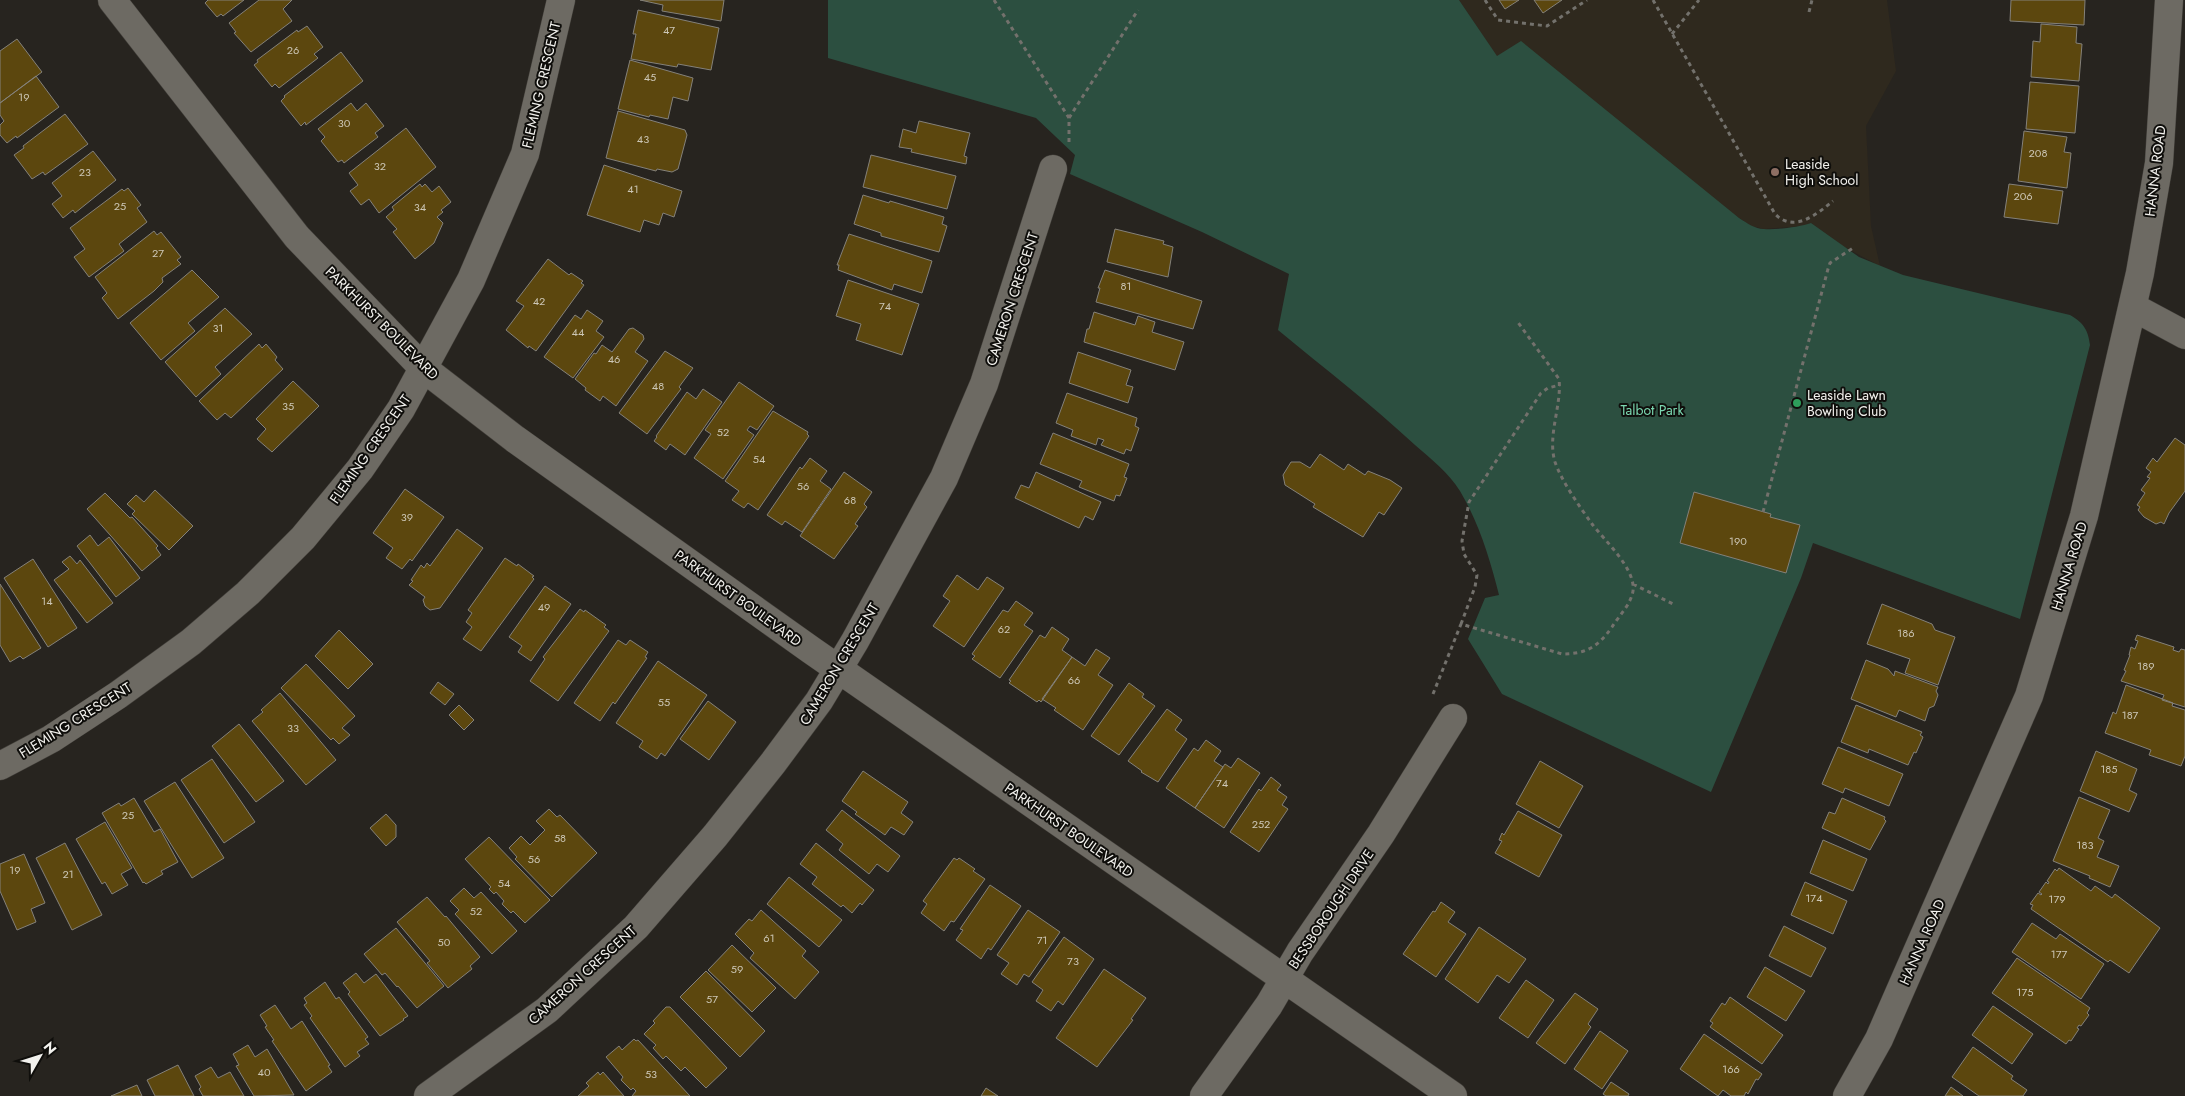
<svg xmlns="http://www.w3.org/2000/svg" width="2185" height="1096" viewBox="0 0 2185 1096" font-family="Jost,sans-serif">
  <rect width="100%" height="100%" fill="#27241f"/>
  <path fill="#2f291e" d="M1459,0H1887L1896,71L1866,126L1871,226L1880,266L1844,247L1811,223L1804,226L1764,229L1751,226L1497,57Z"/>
  <path fill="#2c4f40" d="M828,0H1459L1497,56L1521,41L1739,218C1747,223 1755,229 1764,229C1776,230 1800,227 1811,223L1859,257L1903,275L2070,315C2084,323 2088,330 2090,345L2020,619L1813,543L1801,578L1711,792L1502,694L1468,639L1485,598L1499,595C1490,559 1479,523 1460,491C1449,473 1431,459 1415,445C1372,405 1324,368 1278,330L1289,274L1202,232L1070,174L1075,155L1036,118L828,58Z"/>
  <path fill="#5c470e" stroke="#84817a" d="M208,0H244L223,16L221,14L217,17L205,3Z
    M259,0H292L283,9L292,21L251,52L234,33L236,32L229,23Z
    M640,0H724L721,21L662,11L663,5Z
    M1499,0H1519L1505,9Z
    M1534,0H1562L1543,13Z
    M2011,0H2085L2084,25L2010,21Z
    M638,10L719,28L711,70L678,64L677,67L631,59L636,34H633Z
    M2041,24L2077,27L2076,43L2082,44L2079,81L2031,77L2033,41L2040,42Z
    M307,26L323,47L314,54L318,58L279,88L275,84L272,87L254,65L258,62L257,60L297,30L298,32Z
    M17,39L42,72L0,103V51Z
    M341,52L363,81L306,125L305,122L301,126L281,101L285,97L284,96Z
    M630,60L693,78L688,101L673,97L668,119L650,115L649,117L618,109Z
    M36,76L59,107L17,138L16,136L7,143L0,135V125L4,121L0,115V103Z
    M2030,82L2079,86L2075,133L2026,129Z
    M351,103L357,111L366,103L384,126L375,133L378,137L344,163L342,160L338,162L321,141L325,137L318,129Z
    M618,111L685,130L687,135L678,169L672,172L657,169L656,171L606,158Z
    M65,114L88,144L45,175L43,172L32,179L14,155L24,148L23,146Z
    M919,121L970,133L964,156L967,157L966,164L911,152L912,149L899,147L903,129L916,133Z
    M406,128L436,167L379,213L369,199L361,205L350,191L358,185L349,173Z
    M2024,131L2067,137L2064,152L2071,153L2067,188L2018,181Z
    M93,151L116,180L75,213L73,210L63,218L52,204L62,196L52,183Z
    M871,155L956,176L947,209L863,187Z
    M604,165L682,191L674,217L663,213L659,225L644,220L640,232L587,215Z
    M420,184L422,187L425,184L432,192L439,186L451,202L441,210L443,212L437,217L443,223L434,243L415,259L393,232L397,229L386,217L394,210L392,207Z
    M2009,184L2063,191L2058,224L2004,217Z
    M128,188L141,205L137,208L147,222L119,244L124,251L89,277L74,257L85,249L70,228L122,189L124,191Z
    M863,195L889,203L890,201L944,217L942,224L947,226L939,252L881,236V233L854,224Z
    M1115,229L1164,241L1163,244L1173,247L1168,277L1107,262Z
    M154,231L157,235L161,232L181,257L177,260L181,264L162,278L163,282L154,291L118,319L102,298L107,293L95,277Z
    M849,234L932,261L922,293L894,284L892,290L838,270L839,265H837Z
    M548,259L569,275L571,273L583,281L581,283L584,285L536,351L529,346L528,348L506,330L524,306L516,301Z
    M192,270L219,297L188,323L195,331L161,360L130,323Z
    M1105,270L1202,301L1193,329L1096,302L1100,288H1098Z
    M848,280L919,304L902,355L856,340L861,324L836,316Z
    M225,308L252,334L215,367L221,374L196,397L165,362Z
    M587,310L603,321L596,331L604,337L573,378L544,357L575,315L581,319Z
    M1094,312L1135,325L1138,316L1155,322L1152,332L1184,342L1175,370L1084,342L1087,329H1089Z
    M633,328L643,335L644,339L635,352L648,361L616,406L603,396L600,401L585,390L586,388L575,379L594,353L596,354L602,345L612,352L629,329Z
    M259,344L262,348L266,344L277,357L275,360L283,369L231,418L225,413L217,420L199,401Z
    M665,351L693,368L679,387L681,389L647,434L619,413Z
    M1078,352L1131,370L1126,385L1133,387L1128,403L1069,383Z
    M293,381L319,406L272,452L257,439L266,429L256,419Z
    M739,382L774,406L757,430L750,426L747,430L754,435L723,479L694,458L711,434L705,430Z
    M703,389L722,402L685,455L670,444L666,450L654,441L657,437L656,436L687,392L696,399Z
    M1067,393L1137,418L1135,426L1139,428L1131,451L1126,449L1124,454L1101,445L1104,440L1098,438L1096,445L1071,436L1073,430L1056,423Z
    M773,411L808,432L807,434L809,436L758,510L748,503L744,508L732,500L739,491L725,481Z
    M1053,433L1129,464L1124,477L1127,478L1120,496L1116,495L1114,501L1079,487L1082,481L1040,464Z
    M2175,438L2185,445V491L2169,513L2164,524L2161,522L2156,524L2144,517L2138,510L2140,507L2137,505L2145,493L2141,490L2150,478L2147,477L2151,472L2146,468L2153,458L2157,462Z
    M1320,454L1344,470L1348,464L1365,475L1368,471L1390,480L1402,488L1384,515L1379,512L1363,537L1313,507L1315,504L1285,485L1283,475L1291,462H1300L1310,468Z
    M810,458L827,471L820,481L831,489L802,532L785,521L782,525L767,515L800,467L802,469Z
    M844,472L872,492L864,504L867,507L855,524L858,526L834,559L800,536Z
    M1036,472L1101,502L1093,520L1085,516L1079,528L1015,498L1021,485L1029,488Z
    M405,489L444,517L412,561L410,559L402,569L386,558L393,548L373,533Z
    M155,490L193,526L169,550L132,514L135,511L127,504L136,495L144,502Z
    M1694,492L1771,514L1770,517L1800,525L1786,573L1680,543Z
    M105,493L130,518L132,517L158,546L156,548L161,555L142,571L87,509Z
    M457,529L483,548L440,608L430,610L425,606L423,600L425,597L409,585L413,581L411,580L421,565L424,568L427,563L430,566Z
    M90,535L98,546L109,537L140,578L116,597L77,546Z
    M70,556L77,564L80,560L113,603L87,623L54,580L69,569L62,562Z
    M505,558L517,566L518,564L534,576L532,577L534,579L481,651L463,639L472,627L466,622L472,613L468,610Z
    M33,559L77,628L48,647L4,578Z
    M957,575L978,590L987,577L1004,588L964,647L933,626L950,601L943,596Z
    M0,584L41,648L23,659L20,656L10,662L0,645Z
    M545,586L571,604L531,661L518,652L522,646L509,637Z
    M1016,601L1033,613L1024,625L1033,631L1000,678L972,659L975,656L972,654L1003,610L1008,612Z
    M1882,604L1932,624L1935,630L1955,637L1938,685L1905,673L1910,659L1867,644Z
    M580,609L584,612L585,610L606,625L604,627L609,631L558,701L530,681L545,659L543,657Z
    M1052,627L1069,639L1062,650L1072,657L1041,702L1039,700L1037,702L1009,683L1011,681L1009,680L1040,635L1045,638Z
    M339,630L373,664L348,689L315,656Z
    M2137,635L2174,647L2173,650L2179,652L2181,649L2185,650V707L2162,700L2164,695L2121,681L2126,671L2124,670L2130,655H2129L2131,647L2135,649L2138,641L2135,640Z
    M618,640L626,645L630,640L648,652L645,657L647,658L615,704L613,702L600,721L574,703Z
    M1096,649L1110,658L1098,675L1113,685L1083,730L1054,710L1056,708L1042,699L1072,657L1085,666Z
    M1866,660L1888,669L1894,676L1895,671L1938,687L1936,691L1938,695L1934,706L1929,708L1925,721L1899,710L1896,717L1851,699Z
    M658,661L707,695L665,756L661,753L657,759L639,747L643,741L616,723Z
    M306,664L355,716L342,728L350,735L339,744L333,738L331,740L281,688Z
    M438,682L454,694L445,705L430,693Z
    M1129,683L1144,694L1142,697L1155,706L1119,755L1091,736Z
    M2126,685L2173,703L2172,706L2185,710V756L2181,766L2149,755L2151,750L2105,733L2113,712L2116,714Z
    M280,693L336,760L306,785L252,721L263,712L261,710Z
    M708,701L736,722L709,760L680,739Z
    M459,705L474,720L464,730L449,715Z
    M1856,705L1922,732L1920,735L1923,737L1916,753L1914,752L1908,765L1869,749L1868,753L1841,742Z
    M1167,709L1182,720L1175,730L1187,739L1158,782L1141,772L1142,771L1128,761Z
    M239,724L284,781L256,802L212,746Z
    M1206,740L1221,751L1214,761L1223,767L1195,808L1166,788L1194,748L1198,751Z
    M1838,747L1903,774L1889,806L1845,788L1843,793L1822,784Z
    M2096,751L2137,769L2129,790L2137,794L2129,812L2080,791Z
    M1238,758L1260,773L1224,828L1195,808L1225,764L1231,768Z
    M212,759L255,822L224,843L181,780Z
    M1540,761L1583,786L1559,828L1516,804Z
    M863,771L908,802L901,813L913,822L904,835L891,827L885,835L855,814L857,812L842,801Z
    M1271,777L1281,785L1277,790L1287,797L1282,805L1288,809L1259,852L1230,832L1259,789L1261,791Z
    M175,782L224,858L192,878L144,801Z
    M2079,797L2110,810L2098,838L2104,841L2097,857L2119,866L2110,887L2089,878L2090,876L2053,861Z
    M134,798L154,832L160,829L178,862L161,871L163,874L146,884L144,882L143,883L102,813L119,803L121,806Z
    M1842,798L1885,817L1884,819L1886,821L1870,850L1822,828L1829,812L1835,814Z
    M549,809L557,817L560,815L597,853L552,897L515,859L517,857L509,848L521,836L530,845L545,830L536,821Z
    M842,810L900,856L888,872L877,864L869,874L839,850L843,844L826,830Z
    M1518,811L1562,835L1539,877L1495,853L1502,841L1499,840L1502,833L1504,835Z
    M386,814L396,825V837L386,846L370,828Z
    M105,822L132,868L121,874L128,885L112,894L105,882L102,884L76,839Z
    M489,837L550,900L525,923L513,911L511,913L502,904L504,901L496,892L494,894L489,889L491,887L465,859Z
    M1823,840L1867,859L1853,891L1810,873Z
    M65,843L102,915L72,930L36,858Z
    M816,843L874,890L862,905L860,903L852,913L843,905L841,907L812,884L817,877L800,864Z
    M24,854L45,903L31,909L36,922L17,930L0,891V864Z
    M954,858L957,860L959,858L975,869L973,871L985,879L954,922L951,921L944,931L921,913L927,904L923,901Z
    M2059,868L2091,891L2095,886L2112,898L2115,894L2160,928L2129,973L2110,960L2108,962L2031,909L2033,905L2030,904L2038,893L2041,895L2042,894L2039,892L2046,882L2048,884L2049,882L2047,881L2055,869L2057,871Z
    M789,877L842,920L819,947L767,904Z
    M1805,882L1847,901L1833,934L1791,915Z
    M990,885L1021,906L991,950L988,948L981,959L956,940L963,930L960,929Z
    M464,888L474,898L481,892L517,931L492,954L455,914L459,910L450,901Z
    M427,897L445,917L446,916L480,957L470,966L472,969L448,988L427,963L430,961L397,922Z
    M1441,902L1455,912L1448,922L1466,934L1436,977L1403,954L1433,911L1435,912Z
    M761,910L806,951L802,956L819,972L795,999L750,958L754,953L735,934L749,919L752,921Z
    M1028,910L1060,932L1029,977L1024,974L1017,985L1001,974L1009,963L997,955Z
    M2032,923L2056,939L2060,934L2104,964L2081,999L2012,952Z
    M1784,926L1826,948L1811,977L1769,956Z
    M1479,927L1526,959L1509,983L1497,975L1478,1003L1445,979Z
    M396,928L444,986L417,1008L398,986L397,987L385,973L382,975L364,954Z
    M1064,937L1094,959L1063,1005L1058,1001L1051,1011L1036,1001L1043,990L1032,982Z
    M732,945L776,988L752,1012L708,970Z
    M2017,958L2090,1008L2087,1013L2089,1015L2081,1026L2079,1025L2077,1028L2079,1029L2071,1041L2069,1040L2066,1044L1992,993Z
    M1765,967L1805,991L1786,1021L1747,997Z
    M1104,969L1146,998L1131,1019L1133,1020L1097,1067L1056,1038Z
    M706,971L765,1031L740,1057L680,997Z
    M356,973L364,983L376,974L408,1016L403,1019L404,1020L380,1036L348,994L350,992L343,983Z
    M1526,980L1554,1000L1528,1038L1499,1018Z
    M325,982L336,999L339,997L368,1037L365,1039L369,1044L357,1052L360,1056L345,1067L310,1018L312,1016L304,1005L307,1003L304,998Z
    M1575,993L1598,1009L1588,1024L1591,1027L1565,1064L1536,1043Z
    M1730,997L1783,1035L1762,1064L1710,1027L1713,1023L1710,1021L1722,1003L1725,1005Z
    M275,1005L291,1029L302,1021L330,1065L328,1066L332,1072L306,1091L272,1041L274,1040L265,1027L267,1026L260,1015Z
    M1993,1006L2033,1034L2012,1064L1972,1035Z
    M666,1007H670L727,1068L706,1088L685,1067L681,1071L666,1056L663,1059L653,1048L656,1045L644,1034L655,1023L653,1021Z
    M1600,1031L1628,1051L1602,1089L1574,1069Z
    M1704,1034L1762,1074L1758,1080L1756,1079L1748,1094L1746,1092L1744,1096H1731L1723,1090L1718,1096L1680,1069Z
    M634,1039L636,1041L638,1040L690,1096H632L636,1091L633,1088L631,1090L621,1080L623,1077L606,1057L619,1046L622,1050Z
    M248,1045L255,1057L267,1049L294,1095L254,1096L236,1066L239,1065L233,1054Z
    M1973,1047L2013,1076L2011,1079L2027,1090L2023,1096H1979L1952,1077Z
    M178,1065L194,1096H155L147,1080Z
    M211,1067L218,1078L230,1072L244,1096H203L199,1089L201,1087L195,1076Z
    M598,1072L600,1075L603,1072L624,1096H578L589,1086L586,1083Z
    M1611,1082L1629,1094L1628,1096H1606L1603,1094Z
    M137,1085L142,1096H111Z
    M1951,1087L1963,1096H1945Z
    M986,1088L998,1096H981Z"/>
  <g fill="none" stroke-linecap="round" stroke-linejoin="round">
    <g stroke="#423f3a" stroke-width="29">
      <path id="minor" d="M112,0L297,237L423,368L515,439L811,650L1453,1096
        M2133,307L2185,335
        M0,766L51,739L118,695L191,642L248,593L303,538L360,469L401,409L471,280L525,154L561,0
        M428,1096L547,1010L636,927L715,836L773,763L819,701L855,641L944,478L984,384L1053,169
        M1204,1096L1269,1005L1300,952L1381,834L1453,718
        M1847,1096L1879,1039L2029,696L2084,516L2140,273L2159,163L2169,0"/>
    </g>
    <path stroke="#73716c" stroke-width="3" stroke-dasharray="4 4" stroke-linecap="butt" d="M994,0L1069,118
      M1485,0L1498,20L1547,26L1587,0
      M1653,0L1775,214C1794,233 1816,215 1833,201
      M1809,12L1812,0
      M1672,34L1699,0
      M1069,142V118L1138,10
      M1763,512L1828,269L1830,263L1853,248
      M1633,584L1675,605
      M1461,624L1475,587L1477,575L1464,554L1462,541L1469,502L1541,393L1548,388L1560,385
      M1433,694L1461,624L1562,654C1586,654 1598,647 1612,627C1619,616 1631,604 1633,591C1636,569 1605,541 1592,524C1580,507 1562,482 1555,462C1547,435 1562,406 1559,379L1517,321"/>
    <use href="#minor" stroke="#6d6a63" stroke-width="28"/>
  </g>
  <circle fill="#8d6e63" stroke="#0f0e0b" stroke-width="2" cx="1775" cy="172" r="5"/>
  <circle fill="#2e9e5b" stroke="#0f0e0b" stroke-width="2" cx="1797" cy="403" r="5"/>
  <g text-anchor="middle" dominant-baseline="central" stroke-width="4" stroke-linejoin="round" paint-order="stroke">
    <g font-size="11" fill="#ccc6b5">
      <text x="669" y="30">47</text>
      <text x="293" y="50">26</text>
      <text x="650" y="77">45</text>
      <text x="24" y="97">19</text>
      <text x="344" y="123">30</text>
      <text x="643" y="139">43</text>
      <text x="2038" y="153">208</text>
      <text x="380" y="166">32</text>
      <text x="85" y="172">23</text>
      <text x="633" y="189">41</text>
      <text x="2023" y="196">206</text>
      <text x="120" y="206">25</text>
      <text x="420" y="207">34</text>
      <text x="158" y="253">27</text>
      <text x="1126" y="286">81</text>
      <text x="539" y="301">42</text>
      <text x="885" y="306">74</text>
      <text x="218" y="328">31</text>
      <text x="578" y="332">44</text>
      <text x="614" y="359">46</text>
      <text x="658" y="386">48</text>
      <text x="288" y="406">35</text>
      <text x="723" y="432">52</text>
      <text x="759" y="459">54</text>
      <text x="803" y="486">56</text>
      <text x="850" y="500">68</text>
      <text x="407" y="517">39</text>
      <text x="1738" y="541">190</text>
      <text x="47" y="601">14</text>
      <text x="544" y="607">49</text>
      <text x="1004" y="629">62</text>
      <text x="1906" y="633">186</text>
      <text x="2146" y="666">189</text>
      <text x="1074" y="680">66</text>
      <text x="664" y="702">55</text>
      <text x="2130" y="715">187</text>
      <text x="293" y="728">33</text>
      <text x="2109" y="769">185</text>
      <text x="1222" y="783">74</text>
      <text x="128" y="815">25</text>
      <text x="1261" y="824">252</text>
      <text x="560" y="838">58</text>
      <text x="2085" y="845">183</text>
      <text x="534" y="859">56</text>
      <text x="15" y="870">19</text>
      <text x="68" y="874">21</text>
      <text x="504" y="883">54</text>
      <text x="1814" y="898">174</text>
      <text x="2057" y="899">179</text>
      <text x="476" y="911">52</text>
      <text x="769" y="938">61</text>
      <text x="1042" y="940">71</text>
      <text x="444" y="942">50</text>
      <text x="2059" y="954">177</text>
      <text x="1073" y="961">73</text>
      <text x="737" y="969">59</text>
      <text x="2025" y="992">175</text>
      <text x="712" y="999">57</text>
      <text x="1731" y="1069">166</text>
      <text x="264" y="1072">40</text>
      <text x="651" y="1074">53</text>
    </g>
    <g font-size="14" fill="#f2f1ed" stroke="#0f0e0b">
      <text transform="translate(541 85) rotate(-77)">FLEMING CRESCENT</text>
      <text transform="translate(2155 171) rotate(-83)">HANNA ROAD</text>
      <text transform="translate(1012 299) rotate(-72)">CAMERON CRESCENT</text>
      <text transform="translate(382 323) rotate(45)">PARKHURST BOULEVARD</text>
      <text transform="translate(370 449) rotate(-55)">FLEMING CRESCENT</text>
      <text transform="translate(2069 566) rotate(-73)">HANNA ROAD</text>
      <text transform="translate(738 598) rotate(36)">PARKHURST BOULEVARD</text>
      <text transform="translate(839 664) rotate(-59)">CAMERON CRESCENT</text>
      <text transform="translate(75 720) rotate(-32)">FLEMING CRESCENT</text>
      <text transform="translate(1069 830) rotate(35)">PARKHURST BOULEVARD</text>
      <text transform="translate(1331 909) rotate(-56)">BESSBOROUGH DRIVE</text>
      <text transform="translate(1922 942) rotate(-66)">HANNA ROAD</text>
      <text transform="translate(582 975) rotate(-42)">CAMERON CRESCENT</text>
    </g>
    <g font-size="14" fill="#f2f1ed" stroke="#0f0e0b" text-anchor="start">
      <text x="1785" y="164">Leaside<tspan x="1785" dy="16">High School</tspan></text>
      <text x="1807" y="395">Leaside Lawn<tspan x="1807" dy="16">Bowling Club</tspan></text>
    </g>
    <g font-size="14" fill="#7bd8b1" stroke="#0f0e0b">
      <text x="1652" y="410">Talbot Park</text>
    </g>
  </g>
  <g transform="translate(40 1056) rotate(51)" stroke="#0f0e0b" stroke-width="4" paint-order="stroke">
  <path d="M0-4L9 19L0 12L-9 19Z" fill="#f2f1ed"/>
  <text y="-8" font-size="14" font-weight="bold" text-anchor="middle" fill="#f2f1ed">N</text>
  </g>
</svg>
